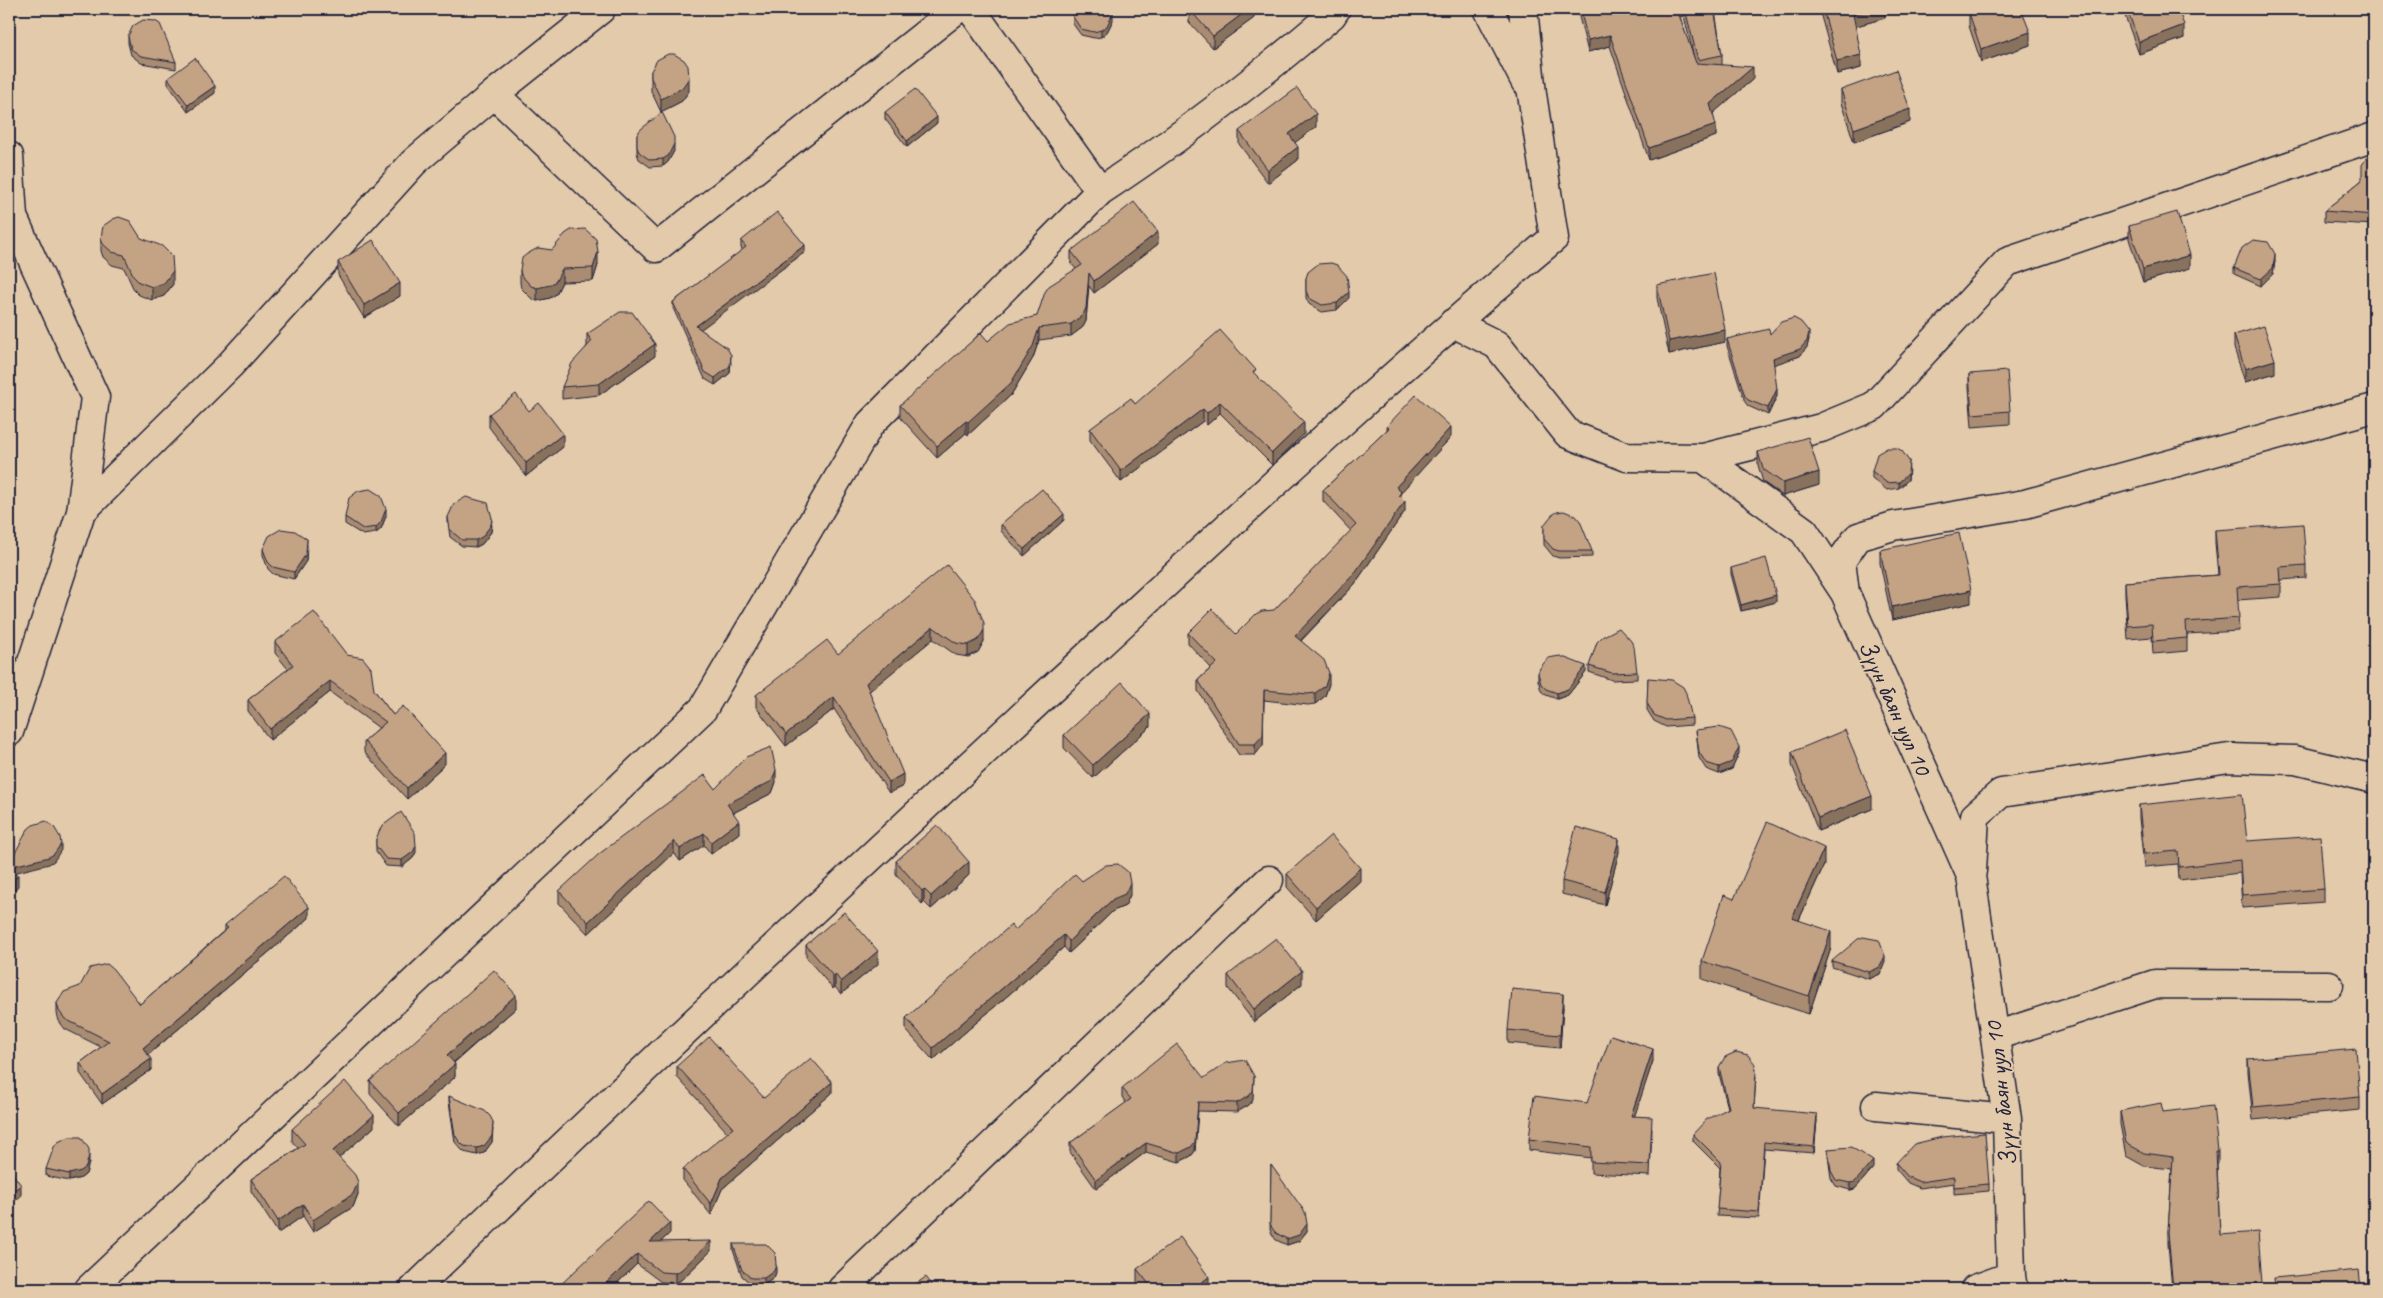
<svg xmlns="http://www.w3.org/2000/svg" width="2383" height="1298" font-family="Caveat,sans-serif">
  <rect width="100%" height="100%" fill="#e2caab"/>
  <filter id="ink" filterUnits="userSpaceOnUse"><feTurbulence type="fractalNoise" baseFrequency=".02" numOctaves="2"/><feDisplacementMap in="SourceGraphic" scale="10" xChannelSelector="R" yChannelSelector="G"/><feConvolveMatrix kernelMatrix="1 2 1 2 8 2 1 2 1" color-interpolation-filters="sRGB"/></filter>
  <g filter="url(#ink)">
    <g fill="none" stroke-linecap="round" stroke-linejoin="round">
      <defs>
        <path id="minor" d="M1488,9L1525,81
          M494,94L656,248L957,9
          M9,156L13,217L95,397L81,512
          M1100,191C1181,138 1258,78 1332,15L1336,9
          M1453,323L1497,345L1568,434L1627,457L1703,458L1804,531L1845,593L1971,876L2007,1119L2011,1276L2013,1289
          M1703,458L1821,428L1874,406L2007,262L2374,137
          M1845,593L1841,561L1858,537L1893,526L2025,504L2374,408
          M9,732L81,512L230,365L414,162L494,94L601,9
          M1972,871L1975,816L2001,793L2229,758L2295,760L2374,779
          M1995,1036L2155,984L2329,985
          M1876,1106L2007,1119
          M89,1289L703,709L870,424L1100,191L971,9
          M414,1289C625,1085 840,885 1055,686C1220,534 1382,381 1554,238L1532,94L1523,9
          M842,1289L1269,880
          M1975,1289L2011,1276"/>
      </defs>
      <use href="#minor" stroke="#22223b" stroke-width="31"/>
      <use href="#minor" stroke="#e2caab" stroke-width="28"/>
    </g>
    <path fill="#a98c72" stroke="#22223b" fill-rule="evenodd" d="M1189,9H1254V18L1213,48L1189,22Z
      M1577,9H1731L1715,11L1722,55V65L1753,79L1713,113L1716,136L1649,160L1610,46L1588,52ZM1684,16L1695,62L1680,17Z
      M1819,9H1885V18L1856,26L1861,68L1837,74Z
      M2125,9H2178L2184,38L2139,54L2125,16Z
      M1072,10L1113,20L1107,32L1101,37L1094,38L1081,35L1073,24Z
      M1969,13L2030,45L1981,62L1969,26Z
      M128,36L176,62V69L141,63L131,55L128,43Z
      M651,71L689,91L682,101L661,112L651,91Z
      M168,78L215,93L188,112L168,84Z
      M1841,90L1910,122L1854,142L1841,103Z
      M885,112L937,123L907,147L885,119Z
      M1316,127L1295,142L1298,160L1268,183L1239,144V131Z
      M637,135L674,151L668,162L663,166L650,167L639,159L637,153Z
      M2374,151V225L2324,222V211L2362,180Z
      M2129,226L2190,268L2143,282L2129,239Z
      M101,238H141L173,284L164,296L152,300L139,295L134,290L124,268L112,265L103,257L101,251Z
      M741,241L805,252L700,329L731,362L730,373L715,385L705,379L673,308V302L743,250L741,248Z
      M1158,244L1094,293L1089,286L1086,321L1083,327L1071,336L1039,340L1033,358L1011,395L968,435L966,433L937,458L900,417V405L988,341L1037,316L1076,269L1071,263V251Z
      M2275,261L2273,274L2261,286L2234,274V268Z
      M338,262L400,296L364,318L338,275Z
      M598,265L593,281L562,282L556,294L550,298L537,301L531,298L521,288L520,283V270Z
      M1306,278L1349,298L1337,310L1322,312L1309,304L1306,298Z
      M1657,285L1725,342L1669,354L1657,298Z
      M587,334L655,356L599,395L562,399V387L587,346Z
      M1770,334L1809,339L1807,347L1800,356L1773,364L1777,396L1768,415L1748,406L1745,402L1727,346V339Z
      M2234,335L2275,373L2245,382L2234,348Z
      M1969,374L2010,411V424L1972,427L1969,387Z
      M1256,375L1304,434L1272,465L1220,413L1207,425L1203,421L1121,482L1090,440V429L1135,404Z
      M529,411L563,447L526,476L489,427V414Z
      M1387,426L1451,437L1401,492V498L1405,511L1354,585L1301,641L1329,684L1325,696L1315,704L1308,705L1264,700L1263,745L1255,755H1239L1198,691V680L1211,668L1188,643V633L1236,634L1274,610L1351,531L1323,501V490L1387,430Z
      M1758,452L1819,485L1783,496L1763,482L1758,465Z
      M1909,468L1908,480L1899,488L1887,490L1872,478V471Z
      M386,516L381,529L376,533L363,535L345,524V517Z
      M448,517L492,525L491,532L482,544L476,547L462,546L450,537L448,523Z
      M1064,520L1024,556L1001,531V524Z
      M1544,525L1592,551V557L1559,558L1553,556L1544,545Z
      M2215,530L2306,565V578L2281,580V597L2237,600L2239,631L2187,634V651L2153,654L2152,637L2128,639L2125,595V582L2218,575L2215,543Z
      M307,545L306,561L294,579L273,574L268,569L263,555V549Z
      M1880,550L1971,603L1892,620L1880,563Z
      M1731,568L1776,602L1741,611L1731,574Z
      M975,600L984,641L978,652L968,657L956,655L933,639L869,691L903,786L889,793L834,709L786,746L756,707V695L838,654Z
      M275,642L374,690L393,715L445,764L407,799L364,752V741L379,728L330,692L270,740L248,711V700L288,669L275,653Z
      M1589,666L1637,672V679L1612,680L1589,672Z
      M1586,672L1568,695L1557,699L1546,695L1541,691L1538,680V673Z
      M1648,678L1692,718V725L1666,727L1654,721L1647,710Z
      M1150,727L1093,778L1064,748V735Z
      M1696,730L1739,753L1732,769L1719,774L1706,769L1699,758Z
      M1792,752L1872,809L1818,831L1792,765Z
      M776,782L772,793L733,813L739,833L711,854L704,845L680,861L674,853L588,934L559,903V891L715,789Z
      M2139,805L2247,841L2324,889V902L2242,908L2240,873L2179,880L2178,864L2144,867L2139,818Z
      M376,839L416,852L413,858L402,867L386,866L376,852Z
      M1619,852L1605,905L1562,894V881Z
      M896,861L969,875L931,909L924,902L922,904L896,874Z
      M1824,865L1799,920L1831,948L1809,1014L1702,979V961L1734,899Z
      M1287,874L1360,881L1316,920L1287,887Z
      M1082,881L1130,895L1125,906L1113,911L1069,953L1064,947L933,1060L906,1030V1018L1015,930Z
      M309,918L148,1055L151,1070L102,1104L80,1073V1063L101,1047L65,1029L59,1021L57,1013V1003L140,1004L225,930V925Z
      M806,945L878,964L841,994L835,987L833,989L806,957Z
      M1832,961L1885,962L1880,974L1869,979L1832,967Z
      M1228,975L1302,984L1254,1022L1228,988Z
      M1563,1007L1560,1048L1508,1043V1030Z
      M516,1008L454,1063L455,1077L399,1126L370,1094V1081Z
      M2248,1059L2360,1097V1110L2253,1120L2248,1072Z
      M1653,1061L1634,1116L1652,1128L1650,1176L1591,1173V1158L1529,1150V1139L1587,1103Z
      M677,1066L764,1098L832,1093L722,1189L711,1215L683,1180V1169L728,1133L677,1077Z
      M1719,1067L1756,1076L1754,1108L1817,1120L1814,1153L1764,1149L1759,1218L1717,1216L1720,1168L1693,1141V1134L1728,1108L1719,1074Z
      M1204,1078L1253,1100L1249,1105L1237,1112L1198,1111L1195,1151L1191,1156L1179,1162L1146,1152L1096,1189L1070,1152V1143L1126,1103L1122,1097V1088Z
      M449,1096L493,1129L492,1142L484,1153L477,1155L464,1152L459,1147L455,1142L449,1102Z
      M2120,1111L2163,1112L2218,1151V1164H2217L2220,1235L2262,1283V1289H2172L2168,1244V1232L2172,1169L2144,1166L2126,1156L2120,1124Z
      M374,1127L339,1157L358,1194L353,1207L313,1232L303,1216L278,1233L251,1191V1179L298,1148L292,1141V1129Z
      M1828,1149L1873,1168L1855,1189L1850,1190L1836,1186L1831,1178L1828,1156Z
      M89,1162L86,1174L81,1178L69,1181L46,1176V1169Z
      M1896,1163L1989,1184V1191L1954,1194V1183L1920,1188L1908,1183L1896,1169Z
      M1271,1165L1307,1231L1299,1241L1287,1245L1276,1240L1272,1234L1270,1229Z
      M670,1233L660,1242L711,1251L681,1280L675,1283L661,1282L637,1264L611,1289H556Z
      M733,1244L776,1272L774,1278L764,1285L751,1284L742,1276L733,1250Z
      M1137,1269L1209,1289H1143L1137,1282Z"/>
    <path fill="#89725d" stroke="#22223b" d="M1249,9H1254V18L1213,48V36Z
      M1871,9H1885V18L1853,27V14Z
      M1113,13V20L1107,32L1101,37V30Z
      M2184,25V38L2139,54V42Z
      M2030,32V45L1981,62V49Z
      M1610,35V46L1588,52V40Z
      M1861,55V68L1837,74V61Z
      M1753,67V79L1710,116V104Z
      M689,78V91L682,101L661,112V99Z
      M215,86V93L188,112V105Z
      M1910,109V122L1854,142V129Z
      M1316,114V127L1289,147V134Z
      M937,117V123L907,147V141Z
      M1716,125V136L1649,160V148Z
      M674,144V151L668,162L663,166V159Z
      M1298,147V160L1268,183V170Z
      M1158,232V244L1094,293V281Z
      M805,245V252L696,333V326Z
      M598,252V265L593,281V268Z
      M2275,254V261L2273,274L2261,286V279Z
      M2190,255V268L2143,282V269Z
      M562,269V282L556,294L550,298L537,301V288Z
      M173,271V284L164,296L152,300V287Z
      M1089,273L1086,321L1083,327L1071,336V324Z
      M400,283V296L364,318V305Z
      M1349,292V298L1337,310V303Z
      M1039,328V340L1033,358L1011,395L968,435V422Z
      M1725,330V342L1669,354V341Z
      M1809,332V339L1807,347L1800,356L1773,365V358Z
      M655,344V356L599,395V384Z
      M731,355L730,373L715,385V378Z
      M2275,360V373L2245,382V369Z
      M1777,389V396L1768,415V408Z
      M1220,402V413L1207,425V413Z
      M1203,409V421L1121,482V471Z
      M966,421V433L937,458V446Z
      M1304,422V434L1272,465V453Z
      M1451,427V437L1396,498V487Z
      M563,434V447L526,476V463Z
      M1909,461L1908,480L1899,488V482Z
      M1819,472V485L1783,496V483Z
      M1405,501V511L1354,585L1295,646V636Z
      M386,509V516L381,529L376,533V527Z
      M1064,514V520L1024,556V549Z
      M492,518L491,532L482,544L476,547V540Z
      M307,539L306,561L294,579V572Z
      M1971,590V603L1892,620V607Z
      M1776,595V602L1741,611V605Z
      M933,627V639L866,694V683Z
      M984,630V641L978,652L968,657V645Z
      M1586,666V672L1568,695L1557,699V693Z
      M1329,673V684L1325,696L1315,704V693Z
      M330,681V692L270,740V729Z
      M1264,690L1263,745L1255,755V744Z
      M834,697V709L786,746V734Z
      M1150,714V727L1093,778V765Z
      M1739,747V753L1732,769L1719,774V767Z
      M445,753V764L407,799V788Z
      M776,770V782L772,793L727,816V804Z
      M903,774V786L889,793V782Z
      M1872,796V809L1818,831V818Z
      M739,821V833L711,854V842Z
      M704,833V845L680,861V849Z
      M1619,839V852L1605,905V892Z
      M674,841V853L588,934V922Z
      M61,844V850L54,861L49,864L9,874V868Z
      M416,846V852L413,858L402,867V860Z
      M1824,848V865L1792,935V918Z
      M969,862V875L931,909V896Z
      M1360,868V881L1316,920V907Z
      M18,875V886L9,897V886Z
      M1130,883V895L1125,906L1113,911L1069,953V941Z
      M924,889V902L922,904V891Z
      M309,907V918L143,1059V1048Z
      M1831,931V948L1809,1014V996Z
      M1064,935V947L933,1060V1048Z
      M878,951V964L841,994V982Z
      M1885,956V962L1880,974L1869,979V972Z
      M1302,971V984L1254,1022V1009Z
      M835,974V987L833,989V976Z
      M1563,994V1007L1560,1048V1035Z
      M516,995V1008L447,1068V1055Z
      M1653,1049V1061L1631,1127V1116Z
      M151,1059V1070L102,1104V1094Z
      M455,1064V1077L399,1126V1113Z
      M1254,1076L1253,1100L1249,1105L1237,1112V1103Z
      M832,1082V1093L722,1189L711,1215V1204L722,1178Z
      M1198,1102L1195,1151L1191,1156L1179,1162V1153Z
      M1817,1114V1120L1814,1153V1147Z
      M374,1115V1127L333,1163V1151Z
      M493,1122L492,1142L484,1153L477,1155V1148Z
      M1146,1143V1152L1096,1189V1180Z
      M89,1155V1162L86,1174L81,1178L69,1181V1174Z
      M1873,1161V1168L1855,1189L1850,1190V1183Z
      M358,1182V1194L353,1207L313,1232V1220Z
      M21,1185V1196L9,1205V1194Z
      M303,1204V1216L278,1233V1221Z
      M670,1223V1233L650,1252V1242Z
      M1307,1224V1231L1299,1241L1287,1245V1239Z
      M711,1241V1251L681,1280L675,1283V1273Z
      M637,1254V1264L611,1289H600Z
      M776,1265V1272L774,1278L764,1285V1278Z
      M1209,1277V1289H1192Z"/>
    <path fill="#c4a385" stroke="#22223b" d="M1072,9H1112L1113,13L1107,26L1101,30L1094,32L1081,29L1073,17Z
      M1189,9H1249L1213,36Z
      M1580,9H1677L1696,63L1753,67L1710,104L1716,125L1649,148L1610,35L1588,40Z
      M1685,9H1714L1722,55L1698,60Z
      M1823,9H1871L1853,14L1861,55L1837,61Z
      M1982,9H2021L2030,32L1981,49L1969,13Z
      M2127,9H2178L2184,25L2139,42Z
      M143,20L155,21L160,24L176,62L141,56L131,49L128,36L133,26Z
      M668,54H674L684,60L688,66L689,78L682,88L661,99L651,78V71L657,60Z
      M195,58L215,86L188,105L168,78Z
      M1896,70L1910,109L1854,129L1841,90Z
      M1297,88L1316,114L1289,134L1298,147L1268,170L1239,131Z
      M915,89L937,117L907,141L885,112Z
      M662,112L674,137V144L668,156L663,159L650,160L639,152L637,147V135L640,130Z
      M2374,151V215L2324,211L2362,180V165L2370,153Z
      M1134,202L1158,232L1094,281L1089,273L1086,308L1083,315L1071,324L1039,328L1033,346L1011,383L968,422L966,421L937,446L900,405L981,333L988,341L1010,323L1037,316L1045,292L1049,286L1082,265L1071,251Z
      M777,212L805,245L696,326L727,348L731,355L730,366L715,378L705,372L673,302L746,247L741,241Z
      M2177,212L2190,255L2143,269L2129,226Z
      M119,217L130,221L141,238L162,246L172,256L173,271L164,283L152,287L139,282L134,277L124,255L112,252L103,244L101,238L103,226L113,219Z
      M585,229L596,239L598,252L593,268L562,269L556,281L550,285L537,288L531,286L521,275L520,270L522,258L527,254L538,248L552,250L565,234L571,230Z
      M373,240L400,283L364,305L338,262Z
      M2253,240L2268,242L2275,254L2273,268L2261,279L2234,268L2242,248Z
      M1331,263L1337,265L1347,276L1349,292L1337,303L1322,305L1309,298L1306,291V278L1308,272L1318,264Z
      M1714,273L1725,330L1669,341L1657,285Z
      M620,312H632L655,344L599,384L562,387L572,363L592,341L587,334Z
      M1794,318L1801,322L1809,332L1807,341L1800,349L1773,358L1777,389L1768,408L1748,400L1745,396L1727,339L1769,329L1770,334L1781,322Z
      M2264,326L2275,360L2245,369L2234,335Z
      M1220,330L1256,370L1253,372L1304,422L1272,453L1220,402L1207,413L1203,409L1121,471L1090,429L1131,398L1135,404Z
      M2007,371L2010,411L1972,414L1969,374Z
      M516,394L529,411L539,403L563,434L526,463L489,414Z
      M1416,395L1451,427L1396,487L1401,492L1399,495L1405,501L1354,574L1295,636L1324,660L1329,673L1325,686L1315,693L1308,694L1264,690L1263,735L1255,744H1239L1198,680L1217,663L1188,633L1212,609L1236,634L1256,614L1262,611L1274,610L1356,525L1323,490L1389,428L1387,426Z
      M1808,437L1819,472L1783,483L1763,469L1758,452Z
      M1887,448H1897L1902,451L1909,461L1908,474L1899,482L1887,483L1872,471L1877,454Z
      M370,489L381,496L386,509L381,522L376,527L363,529L345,517L349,498L358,491Z
      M1042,489L1064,514L1024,549L1001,524Z
      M466,497L488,503L492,518L491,525L482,537L476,540H462L450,530L448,517L454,504Z
      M1564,511L1576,516L1580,521L1592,551H1559L1553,549L1544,539V525L1552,515L1557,512Z
      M2303,524L2306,565L2280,567L2281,584L2237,587L2239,618L2186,622L2187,638L2153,641L2152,624L2128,626L2125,582L2219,575L2215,530Z
      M281,529L295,531L307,539L306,554L294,572L273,567L268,562L263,549L269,536Z
      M1959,533L1971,590L1892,607L1880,550Z
      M1766,558L1776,595L1741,605L1731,568Z
      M947,565L975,600L984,623V630L978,640L968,645L956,643L933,627L866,683L903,774L889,782L834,697L786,734L756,695L827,640L838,654Z
      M314,612L347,655L363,658L371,668L374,690L393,715L403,706L445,753L407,788L364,741L386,722L330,681L270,729L248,700L293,665L275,642Z
      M1619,628L1631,641L1634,647L1637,672L1612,673L1589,666L1597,642L1602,637Z
      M1560,656L1586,666L1568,689L1557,693L1546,689L1541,684L1538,673L1540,668L1548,658Z
      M1648,678L1672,680L1683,687L1686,693L1692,718L1666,720L1654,715L1647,703Z
      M1122,682L1150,714L1093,765L1064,735Z
      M1719,727L1731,731L1739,747L1732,762L1719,767L1706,763L1699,752L1696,730Z
      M1845,730L1872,796L1818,818L1792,752Z
      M771,747L776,770L772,781L727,804L739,821L711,842L704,833L680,849L674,841L588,922L559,891L599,854L705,775L715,789L746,757Z
      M2242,794L2247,841L2320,836L2324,889L2242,895L2240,860L2179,867L2178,851L2144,854L2139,805Z
      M401,812L415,833L416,846L413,852L402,860L386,859L376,846V839L381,827Z
      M46,821L54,827L60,837L61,844L54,854L49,857L9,867V864L28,829L33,825Z
      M1767,822L1824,848L1792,918L1831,931L1809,996L1702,961L1724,895L1734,899Z
      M937,825L969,862L931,896L924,889L922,891L896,861Z
      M1576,827L1619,839L1605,892L1562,881Z
      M1331,835L1360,868L1316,907L1287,874Z
      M1118,864L1128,872L1130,883L1125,894L1113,899L1069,941L1064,935L933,1048L906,1018L1011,925L1015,930L1075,874L1082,881L1106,865Z
      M9,867L18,875L9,886Z
      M284,876L309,907L143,1048L151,1059L102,1094L80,1063L109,1041L65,1019L59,1011L57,1003L64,992L80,986L90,968L107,964L113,969L140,1004L228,928L225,925Z
      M844,912L878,951L841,982L835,974L833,976L806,945Z
      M1863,937L1879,940L1885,956L1880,967L1869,972L1832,961L1858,939Z
      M1276,938L1302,971L1254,1009L1228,975Z
      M494,970L516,995L447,1055L455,1064L399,1113L370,1081Z
      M1512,989L1563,994L1560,1035L1508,1030Z
      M1611,1035L1653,1049L1631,1116L1652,1117L1650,1165L1591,1162V1147L1529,1139L1534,1096L1587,1103Z
      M709,1037L764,1098L811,1058L832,1082L722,1178L711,1204L683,1169L733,1128L677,1066Z
      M1177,1044L1204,1078L1226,1063L1245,1060L1254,1076L1253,1091L1249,1096L1237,1103L1198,1102L1195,1142L1191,1147L1179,1153L1146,1143L1096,1180L1070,1143L1131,1099L1122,1088Z
      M2356,1049L2360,1097L2253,1107L2248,1059Z
      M1736,1052L1748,1055L1755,1064L1756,1070L1754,1108L1817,1114L1814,1147L1764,1142L1759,1212L1717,1209L1721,1162L1693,1134L1707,1119L1729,1108L1719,1067L1725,1057Z
      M345,1081L374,1115L333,1151L355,1175L358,1182L353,1194L313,1220L303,1204L278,1221L251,1179L305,1144L292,1129Z
      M449,1096L485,1111L490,1116L493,1122L492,1136L484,1146L477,1148L464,1146L459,1141L455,1135Z
      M2161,1103L2163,1112L2213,1106L2218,1151H2216L2220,1235L2258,1232L2262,1283L2173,1289L2168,1232L2173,1157L2144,1153L2126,1143L2120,1111Z
      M1985,1133L1989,1184L1954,1187V1177L1920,1182L1908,1177L1896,1163L1914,1144L1942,1137Z
      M69,1137H81L89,1149V1155L86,1167L81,1171L69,1174L46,1169L54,1147L58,1142Z
      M1851,1147L1873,1161L1855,1182L1850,1183L1836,1180L1831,1171L1828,1149Z
      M1271,1165L1305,1212L1307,1224L1299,1235L1287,1239L1276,1233L1272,1228L1270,1223Z
      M9,1169L21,1185L9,1194Z
      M649,1201L670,1223L650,1242L711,1241L681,1270L675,1273L661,1272L637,1254L600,1289H556Z
      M1180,1237L1209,1277L1192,1289H1153L1137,1269Z
      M733,1244H766L775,1253L776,1265L774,1271L764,1278H751L742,1270Z
      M2359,1270L2361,1289H2275L2274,1278Z
      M926,1277L935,1289H908Z"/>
  </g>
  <g text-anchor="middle" stroke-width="4" stroke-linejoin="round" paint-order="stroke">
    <g font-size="25" fill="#22223b" stroke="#e2caab">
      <text transform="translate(1896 707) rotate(66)" y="9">Зүүн баян уул 10</text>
      <text transform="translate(2000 1094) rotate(-96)" y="9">Зүүн баян уул 10</text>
    </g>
  </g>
  <rect width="2383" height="1298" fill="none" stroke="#e2caab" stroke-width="30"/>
  <rect x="15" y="15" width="2353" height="1268" fill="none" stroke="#22223b" stroke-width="2" filter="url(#ink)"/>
</svg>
